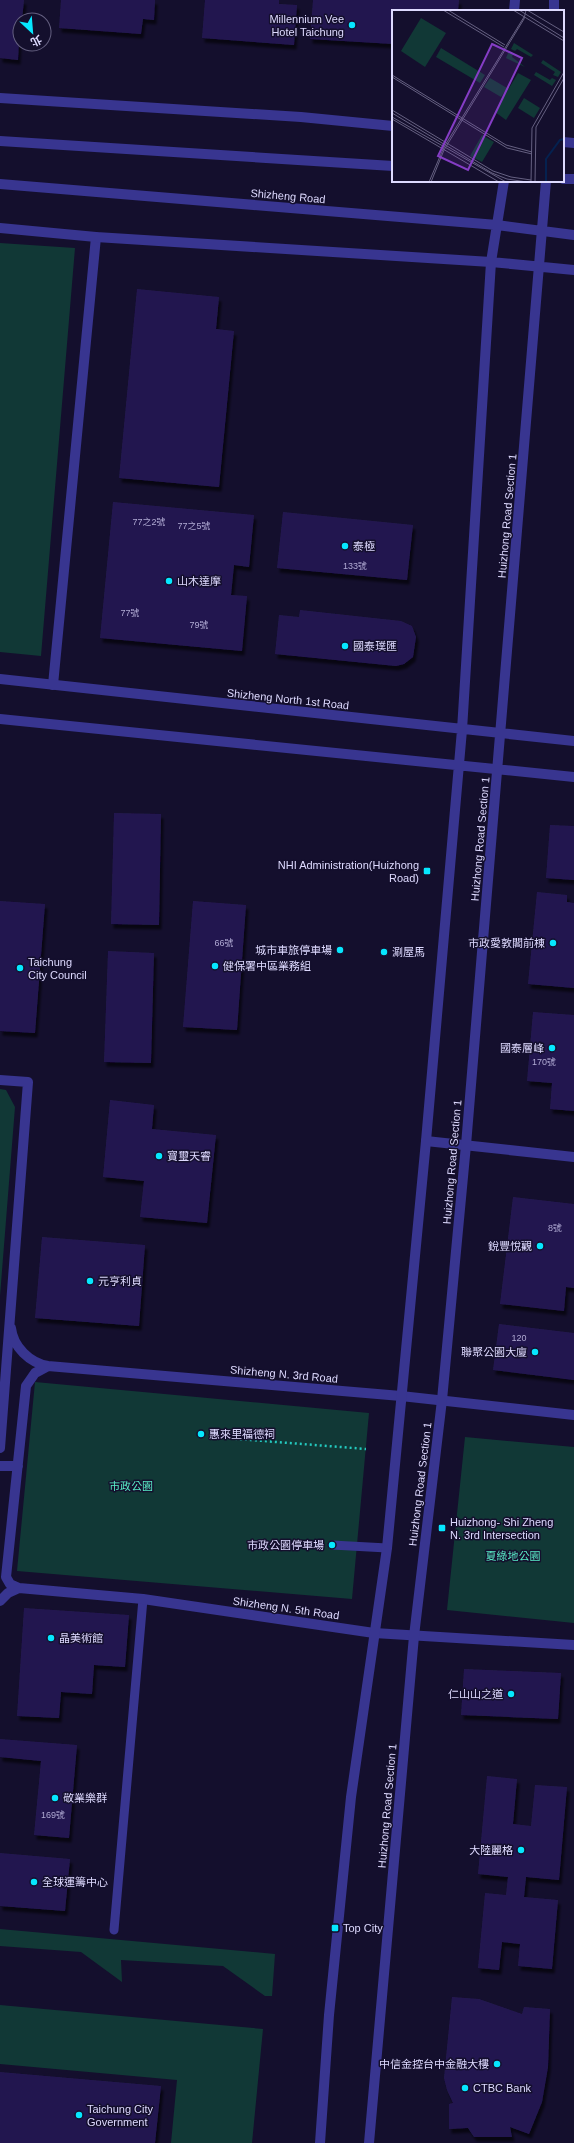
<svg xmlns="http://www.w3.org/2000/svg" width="574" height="2143" font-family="Helvetica,'Noto Sans TC',sans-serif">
  <defs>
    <filter id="shadow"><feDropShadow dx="2.5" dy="4.5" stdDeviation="1" flood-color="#0009"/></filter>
  </defs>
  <rect width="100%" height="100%" fill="#140f2d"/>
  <path fill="#113836" d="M0,243L75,248L41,656L0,652Z
    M0,1089L6,1090L15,1107L0,1296Z
    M35,1382L369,1413L352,1599L17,1571Z
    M465,1437L574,1447V1623L447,1610Z
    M0,1929L275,1954L272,1996H265L223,1966L121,1960L122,1982L81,1952L0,1946Z
    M0,2005L263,2029L252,2143H171L177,2080L0,2064Z"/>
  <path fill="#241950" filter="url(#shadow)" d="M0,0H24L22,20H20L18,60L0,58Z
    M61,0H155L154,20L143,19L141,34L59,28Z
    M205,0H279V4L297,5L294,45L202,38Z
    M313,0H459L458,11H393V44L310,39Z
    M137,289L219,297L216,329L234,331L219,487L119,478Z
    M113,502L254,515L249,567L234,565L231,595L247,596L242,651L100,638Z
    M283,512L413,525L407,580L277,568Z
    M300,610L401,621L412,626L416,637L413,657L404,664L396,666L275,654L279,615L299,617Z
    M114,813L161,814L159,925L111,924Z
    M550,825L574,826V880L546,878Z
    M537,892L567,895V902L574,903V988L528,984Z
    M0,901L45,904L35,1033L0,1031Z
    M193,901L246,905L237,1030L183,1027Z
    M108,951L154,953L151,1063L104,1062Z
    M533,1012L574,1015V1111L550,1109L552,1083L527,1081Z
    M110,1100L154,1105L152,1129L216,1135L207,1223L140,1217L144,1181L103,1177Z
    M513,1197L574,1204V1288L566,1287L564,1311L500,1304Z
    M42,1237L145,1245L139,1326L35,1318Z
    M499,1324L574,1333V1380L493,1370Z
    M24,1608L129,1615L125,1667L94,1665L92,1694L61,1692L59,1718L17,1716Z
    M464,1669L561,1673L558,1719L461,1715Z
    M0,1739L77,1745L69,1838L34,1835L41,1761L0,1757Z
    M487,1776L517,1779L513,1824L531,1826L535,1785L567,1787L559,1880L526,1877L524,1897L558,1900L552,1969L518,1966L520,1944L502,1942L499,1970L478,1968L485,1893L506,1895L508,1877L478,1874Z
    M0,1853L70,1859L65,1911L0,1906Z
    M452,1997L479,1999L522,2014L524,2007L550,2009L548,2067L542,2102L529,2134L510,2127L512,2137H474L468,2128L449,2129V2104L453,2103L447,2090L444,2078Z
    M0,2072L161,2086L155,2143H0Z"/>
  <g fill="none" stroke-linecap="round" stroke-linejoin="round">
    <path stroke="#24cabf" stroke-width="2.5" stroke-dasharray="2 3" stroke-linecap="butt" d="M225,1438L366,1449"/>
    <path stroke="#383590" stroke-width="9" d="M332,1545L387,1548
      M114,1930L143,1599"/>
    <path stroke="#383590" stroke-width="10" d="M53,685L96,237
      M0,1080L28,1082L0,1448
      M426,1141L574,1157
      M11,1328C13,1347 30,1363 48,1366L401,1396L574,1415
      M0,1466H18
      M19,1588L10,1584L6,1577L26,1386L35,1373L48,1366
      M0,1601L8,1593L19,1588L143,1599L374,1633L574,1645"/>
    <path stroke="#383590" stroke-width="10" d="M514,11L515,0
      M554,11V0
      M0,98L301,117L393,126
      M0,141L393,166
      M563,142L574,143
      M563,179H574
      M0,184L497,225L574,235
      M0,228L96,237L491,262L574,270
      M0,679L574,741
      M0,719L574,777
      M320,2143L329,2015L351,1797L387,1548L426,1141L462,730L491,262L504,181
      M369,2143L414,1636L442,1400L466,1145L546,181"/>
  </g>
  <g fill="#06e7ff" stroke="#140f2d" stroke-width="1.5">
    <circle cx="352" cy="25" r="4"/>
    <circle cx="345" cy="546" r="4"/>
    <circle cx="169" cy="581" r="4"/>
    <circle cx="345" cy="646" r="4"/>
    <rect x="423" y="867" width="8" height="8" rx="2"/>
    <circle cx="553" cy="943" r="4"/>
    <circle cx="340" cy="950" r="4"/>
    <circle cx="384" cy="952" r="4"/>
    <circle cx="215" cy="966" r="4"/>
    <circle cx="20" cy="968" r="4"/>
    <circle cx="552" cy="1048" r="4"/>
    <circle cx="159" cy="1156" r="4"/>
    <circle cx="540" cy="1246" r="4"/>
    <circle cx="90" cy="1281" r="4"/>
    <circle cx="535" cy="1352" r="4"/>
    <circle cx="201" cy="1434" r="4"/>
    <rect x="438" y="1524" width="8" height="8" rx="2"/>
    <circle cx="332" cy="1545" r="4"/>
    <circle cx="51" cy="1638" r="4"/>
    <circle cx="511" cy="1694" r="4"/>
    <circle cx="55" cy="1798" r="4"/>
    <circle cx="521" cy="1850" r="4"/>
    <circle cx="34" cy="1882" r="4"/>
    <rect x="331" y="1924" width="8" height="8" rx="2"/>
    <circle cx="497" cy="2064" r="4"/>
    <circle cx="465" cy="2088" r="4"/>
    <circle cx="79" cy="2115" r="4"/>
  </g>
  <g text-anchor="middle" stroke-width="3" stroke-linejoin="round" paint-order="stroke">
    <g font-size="9" fill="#b0aad3">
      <text x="149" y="525">77之2號</text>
      <text x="194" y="529">77之5號</text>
      <text x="355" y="569">133號</text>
      <text x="130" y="616">77號</text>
      <text x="199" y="628">79號</text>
      <text x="224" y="946">66號</text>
      <text x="544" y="1065">170號</text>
      <text x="555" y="1231">8號</text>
      <text x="519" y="1341">120</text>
      <text x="53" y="1818">169號</text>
    </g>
    <g font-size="11" fill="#dedaff" stroke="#140f2d" text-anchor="start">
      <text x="344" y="23" text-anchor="end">Millennium Vee<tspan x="344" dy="13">Hotel Taichung</tspan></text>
      <text x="353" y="550">泰極</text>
      <text x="177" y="585">山木達摩</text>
      <text x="353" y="650">國泰璞匯</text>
      <text x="419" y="869" text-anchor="end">NHI Administration(Huizhong<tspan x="419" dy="13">Road)</tspan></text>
      <text x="545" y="947" text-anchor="end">市政愛敦閣前棟</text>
      <text x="332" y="954" text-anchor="end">城市車旅停車場</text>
      <text x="392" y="956">涮屋馬</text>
      <text x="28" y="966">Taichung<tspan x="28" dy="13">City Council</tspan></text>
      <text x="223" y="970">健保署中區業務組</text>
      <text x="544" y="1052" text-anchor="end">國泰層峰</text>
      <text x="167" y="1160">寶璽天睿</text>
      <text x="532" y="1250" text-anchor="end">銳豐悅觀</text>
      <text x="98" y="1285">元亨利貞</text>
      <text x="527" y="1356" text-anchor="end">聯聚公園大廈</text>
      <text x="209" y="1438">惠來里福德祠</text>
      <text x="450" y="1526">Huizhong- Shi Zheng<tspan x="450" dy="13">N. 3rd Intersection</tspan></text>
      <text x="324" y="1549" text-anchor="end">市政公園停車場</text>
      <text x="59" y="1642">晶美術館</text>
      <text x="503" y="1698" text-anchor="end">仁山山之道</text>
      <text x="63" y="1802">敬業樂群</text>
      <text x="513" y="1854" text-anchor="end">大陸麗格</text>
      <text x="42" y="1886">全球運籌中心</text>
      <text x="343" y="1932">Top City</text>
      <text x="489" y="2068" text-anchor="end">中信金控台中金融大樓</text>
      <text x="473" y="2092">CTBC Bank</text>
      <text x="87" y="2113">Taichung City<tspan x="87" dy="13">Government</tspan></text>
    </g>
    <g font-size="11" fill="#dedaff" stroke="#140f2d">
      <text transform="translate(288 196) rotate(5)" y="4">Shizheng Road</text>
      <text transform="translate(507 516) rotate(-85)" y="4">Huizhong Road Section 1</text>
      <text transform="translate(288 699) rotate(6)" y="4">Shizheng North 1st Road</text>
      <text transform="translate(480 839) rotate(-85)" y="4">Huizhong Road Section 1</text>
      <text transform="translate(452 1162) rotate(-85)" y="4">Huizhong Road Section 1</text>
      <text transform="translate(284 1374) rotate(5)" y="4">Shizheng N. 3rd Road</text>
      <text transform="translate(420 1484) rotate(-83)" y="4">Huizhong Road Section 1</text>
      <text transform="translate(286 1608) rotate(8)" y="4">Shizheng N. 5th Road</text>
      <text transform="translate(387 1806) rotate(-85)" y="4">Huizhong Road Section 1</text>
    </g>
    <g font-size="11" fill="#59ecc7" stroke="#140f2d">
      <text x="131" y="1490">市政公園</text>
      <text x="513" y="1560">夏綠地公園</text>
    </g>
  </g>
  <g transform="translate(392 10)">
    <rect width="172" height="172" fill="#140f2d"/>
    <path d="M29,8L54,23L33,57L9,41ZM122,33L141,45L139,47L125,39L123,41L119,39ZM49,38L93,65L88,73L44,47ZM117,41L121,44L120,47L133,57L114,48ZM151,50L169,62L166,67L161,65L163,62L149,53ZM144,62L158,70L160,68L164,70L160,76L142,65ZM126,63L139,70L114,110L103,102ZM98,68L115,78L109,87L92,77ZM132,88L148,98L142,108L126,98ZM90,125L102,132L90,152L78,146Z" fill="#113836"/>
    <path fill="none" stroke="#05214f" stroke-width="2" d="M154,172V149L168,130L172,129"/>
    <path fill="none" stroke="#656081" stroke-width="1" d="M51,0L112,37M56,0L113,35M121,0L172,31M127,0L172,28M135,0L172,22M0,65L114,135L140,142M0,67L115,138L140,144M0,100L101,161L119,167L139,170M0,103L100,163L115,169L135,172M0,107L114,172M0,109L107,172M37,172L52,137L132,7M39,172L52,140L132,9L134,0M139,172L140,118L172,62M143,172L144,117L172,68"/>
    <path fill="#853dc5" fill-opacity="0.15" stroke="#853dc5" stroke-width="2" d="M100,34L130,48L76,160L46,146Z"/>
    <rect width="172" height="172" fill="none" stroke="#dedaff" stroke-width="2"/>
  </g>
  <g transform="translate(32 32) rotate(154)"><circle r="19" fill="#140f2d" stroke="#656081"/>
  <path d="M0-3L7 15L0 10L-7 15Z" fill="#06e7ff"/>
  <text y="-6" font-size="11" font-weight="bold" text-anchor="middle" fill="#dedaff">北</text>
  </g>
</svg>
